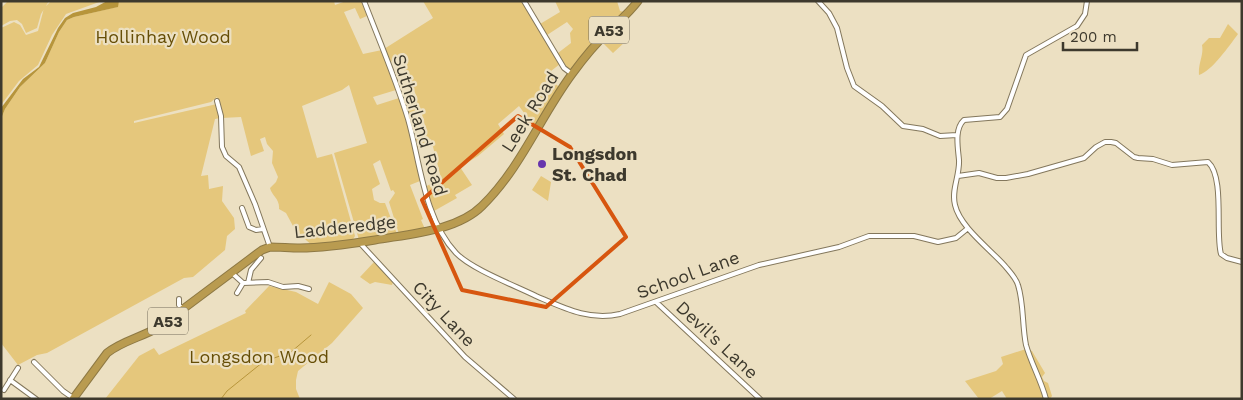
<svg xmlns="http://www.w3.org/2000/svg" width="1243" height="400" font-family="'Work Sans',sans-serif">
  <rect width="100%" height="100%" fill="#ece0c2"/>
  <path fill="#e5c77c" d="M8,1H49L41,14L37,28L26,33L22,24L17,20L10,21L1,26V8Z
    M51,1H102L66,14L52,35L38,65L19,81L1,105V28L14,22L20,25L26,35L38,31L44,8Z
    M119,1H334L335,5L346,1H361L367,16L360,19L355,8L344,12L363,54L382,50L396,90L373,97L377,105L399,98L410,133L420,181L410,185L423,219L421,220L425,229L399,234L389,202L395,193L393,190L391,191L380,160L373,164L380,184L372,189L374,200L380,203H385L397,234L359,240L334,153L367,143L349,85L342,90L302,106L317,158L332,154L355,236L352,241L313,246L300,235L298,225L293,226L286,213L279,209C280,199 272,196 270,188L276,182L278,177L272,163L273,151L267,144L265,137L260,139L264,151L251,156L241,117L222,118L217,97L211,102L134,121V123L217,104L220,118L215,119L201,176L208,175L209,189L223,186L222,201L234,218L235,229L227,236L225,250L193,277L184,278L47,353L37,355L18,365L1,343V119L5,109L20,87L45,63L59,32L67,20L74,17L117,7Z
    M423,1H520L525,6L560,64L551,71L555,83L559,87L535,128L519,106L498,124L504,134L478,156L460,167L472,185L455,195L457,198L434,211L425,187L441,178L431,139L417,147L415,136L426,129L421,111L410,116L406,106L417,98L408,74L406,75L402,65L396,60L390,62L384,49L433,18Z
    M555,1H617L620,11L624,12L596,38L569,71L558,53L571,43L570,33L573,29L567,22L547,35L540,24L560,12Z
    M1228,24L1238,34C1229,46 1212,71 1199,75C1198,63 1204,55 1202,45L1209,38H1220Z
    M614,28L626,41L613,53L601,41Z
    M541,176L551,182L548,201L532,190Z
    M375,261L393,282L392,285L375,282L370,284L360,277Z
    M329,282L351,294L363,308L332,343L298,371L296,380V389L300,399H105L139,356L154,348L159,355L246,313L245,311L269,286L296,292L318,304Z
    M1026,349L1032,351L1045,373L1042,377L1044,381L1048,383L1052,396L1050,399H1007L1002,391L989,399H979L965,381L996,371L1003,364L1001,357Z"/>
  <path fill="#b7953b" d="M107,1H119L118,7L74,17L67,20L59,32L45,63L20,87L5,109L1,119V108L23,79L39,67L58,28L65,18L73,13L96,7Z"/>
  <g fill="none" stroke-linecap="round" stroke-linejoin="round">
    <path stroke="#b7953b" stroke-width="1" d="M221,399L227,391L263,362L291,352L311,335"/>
    <defs>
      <path id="minor" d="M364,1C379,40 396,79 408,119C420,161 424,219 456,253C471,269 516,286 536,296C564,308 589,321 620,314L759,265L839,247L869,236H914L938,242L956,238L967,229
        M524,1L564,68L572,74
        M818,1L829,13L837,28L847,68L854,86L882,106L903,126L923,129L940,136L957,135
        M217,101L221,116L222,147L226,156L239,167L255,204L270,247
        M958,176L979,173L997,178H1006L1028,174L1084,158L1096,147L1105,142H1111L1116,143L1134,157L1138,158L1153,159L1172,165L1208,162C1225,177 1215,233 1221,254L1227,258L1242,262
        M242,208L249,227L256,230L263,229
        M359,242L465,357L514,399
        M232,273L243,283L268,282L283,287L298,286L309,289
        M248,283L251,270L261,258
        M237,293L243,283
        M179,299V305L183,310
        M656,302L760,399
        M34,362L63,391L73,398
        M10,380L36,399
        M4,390L18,368
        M1046,399C1041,380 1031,363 1026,345C1022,325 1024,304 1018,285C1016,278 1009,271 1005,266C990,249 960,227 955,205C951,190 960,175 959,160C958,148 954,129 964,120L1000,117L1007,109L1026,55L1077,26L1085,14L1087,1"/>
      <path id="highway" d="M73,399L107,353C122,341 142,337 159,327L262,250L270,247C280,247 290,248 300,248C325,248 350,244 375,240C409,234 457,231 482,206C521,168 540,117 572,74C583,59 595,44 609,31C619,21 629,13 638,1"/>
    </defs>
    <use href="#minor" stroke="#83775c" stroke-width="6"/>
    <use href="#highway" stroke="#8e7944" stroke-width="9"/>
    <use href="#minor" stroke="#fff" stroke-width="4"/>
    <use href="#highway" stroke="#b99b50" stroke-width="7"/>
  </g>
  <path fill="none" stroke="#d7560f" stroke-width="4" stroke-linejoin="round" d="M518,116L570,147L626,237L546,307L462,290L422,200Z"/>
  <circle fill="#6735ad" stroke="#ece0c2" stroke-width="2" cx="542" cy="164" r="5"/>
  <g text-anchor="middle" stroke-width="4.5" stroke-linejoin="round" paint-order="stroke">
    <g fill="#ece0c2" stroke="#726b5a" stroke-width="1">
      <rect x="589" y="16.5" width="40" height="27" rx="4"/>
      <rect x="148" y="307.5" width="40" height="27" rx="4"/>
    </g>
    <g font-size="16" font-weight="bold" fill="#3d392d">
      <text x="609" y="36">A53</text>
      <text x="168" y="327">A53</text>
    </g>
    <g font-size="18" fill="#664e06" stroke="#ece0c2">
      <text x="163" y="43">Hollinhay Wood</text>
      <text x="259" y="363">Longsdon Wood</text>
    </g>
    <g font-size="18" fill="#3d392d" stroke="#ece0c2">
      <text transform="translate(530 112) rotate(-58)" y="6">Leek Road</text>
      <text transform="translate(420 125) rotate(73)" y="6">Sutherland Road</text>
      <text transform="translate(345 227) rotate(-6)" y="6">Ladderedge</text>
      <text transform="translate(688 275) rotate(-20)" y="6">School Lane</text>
      <text transform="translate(444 314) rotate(47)" y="6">City Lane</text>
      <text transform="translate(717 340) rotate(43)" y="6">Devil's Lane</text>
    </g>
    <g font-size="18" font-weight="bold" fill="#3d392d" stroke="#ece0c2" text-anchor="start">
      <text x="552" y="160">Longsdon<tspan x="552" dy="21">St. Chad</tspan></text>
    </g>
  </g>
  <rect width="1243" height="400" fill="none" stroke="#3d392d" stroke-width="5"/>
  <path d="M1063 42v8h74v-8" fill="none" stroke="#3d392d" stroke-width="2.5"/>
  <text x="1070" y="42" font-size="15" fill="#3d392d" stroke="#ece0c2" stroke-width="4" paint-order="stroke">200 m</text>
</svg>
